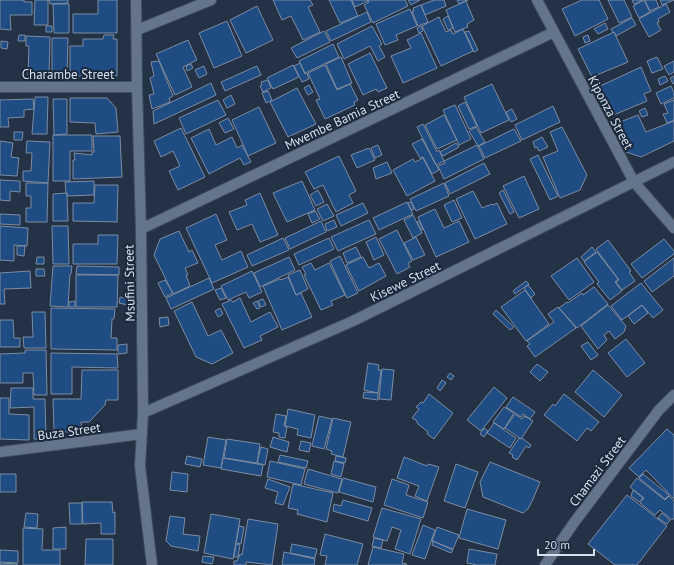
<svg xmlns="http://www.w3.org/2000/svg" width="674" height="565" font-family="'PT Sans',sans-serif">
  <rect width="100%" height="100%" fill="#243245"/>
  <path fill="#204c84" stroke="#7b8ca3" d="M0,0H24V2H32V15H10L11,30L0,29Z
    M35,0H48V25H34Z
    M49,0H68V3L50,4Z
    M98,0H117V33H73V14H98Z
    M273,0H310L313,5L308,7L320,32L303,40L291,16L282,20Z
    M329,0H351L358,16L340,23Z
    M352,0H367L368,1L355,7Z
    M368,0H405L408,6L373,23L364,5L369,2Z
    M408,0H420L411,5Z
    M434,0H444L446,6L425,15L421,5Z
    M457,0H468L459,4Z
    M582,0H599L608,19L575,36L562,9Z
    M608,0H624L632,17L619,23Z
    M632,0H643L634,4Z
    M644,0L650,12L639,18L633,6Z
    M647,0H656L659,7L650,11L645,1Z
    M660,0H674L662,5Z
    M466,1L474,20L467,24L468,27L455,32L446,10Z
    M53,4H69V33H54Z
    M666,4L670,12L658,19L659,22L657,23L661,30L649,37L639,19Z
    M421,5L428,22L418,26L412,11H414L413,8Z
    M257,6L273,40L246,53L230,20Z
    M410,9L417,26L396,35L398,40L385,45L376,24Z
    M367,12L371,22L331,41L326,31Z
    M448,16L453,28L448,30L443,19Z
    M439,17L446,32L451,30L453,34L463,29L473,51L441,66L422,26Z
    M632,18L636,25L616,36L614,32L613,33L611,29Z
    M227,21L242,56L214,68L199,33Z
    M605,23L608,29L598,34L594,29Z
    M46,26H52V32H46Z
    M372,26L382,44L379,46L385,57L378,61L370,46L344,59L337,44Z
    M421,26L423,31L419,33L417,28Z
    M324,31L330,42L297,58L291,48Z
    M469,31L478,50L474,52L465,32Z
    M614,32L628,62L592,77L578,49Z
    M421,33L437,68L403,83L391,56L411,48L407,40Z
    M19,35H25V41H18Z
    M104,35H114L113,39H117V76H70V46H83V39H103Z
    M588,35L590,41L585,43L583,37Z
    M26,36L50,37L49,76L28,75L29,46H26Z
    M52,38H68L67,76H52Z
    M188,40L197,60L183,67L192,87L175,95L156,54Z
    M1,41L8,42L7,49L1,48Z
    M333,44L339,57L305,73L299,61Z
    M370,53L387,88L378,92L376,89L363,95L348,64Z
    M341,57L352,83L337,89L326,64Z
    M657,57L663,69L652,73L647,61Z
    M159,61L173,96L169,98L170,102L152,109L149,95L154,94L150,78L154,76L151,62Z
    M674,61V72L669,75L664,66Z
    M300,63L305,74L307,73L309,79L302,82L294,66Z
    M191,64L193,68L187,71L186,66Z
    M293,65L299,77L273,89L267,78Z
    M325,65L337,90L350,84L358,100L354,102L355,105L325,119L316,100L320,99L308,73Z
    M204,66L207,74L199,78L195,70Z
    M257,66L261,75L225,91L221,82Z
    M641,67L651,91L644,94L647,101L611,116L598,87Z
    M665,76L668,81L660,85L658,79Z
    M674,76V83L673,84L670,78Z
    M268,80L271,88L263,92L260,86L262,85L261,82Z
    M211,83L216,95L154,124L153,111Z
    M492,84L509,120L481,133L464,97Z
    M309,85L313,92L308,95L304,88Z
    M671,86L674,93V98L661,104L656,93Z
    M297,88L316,124L288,137L270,102Z
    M268,91L272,100L266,103L262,93Z
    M231,95L235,104L227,108L223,100Z
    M35,97H48L47,134H32Z
    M70,98H107L116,108L118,132L96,134L95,123L70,122Z
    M33,99L34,109L24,110V117L8,118L9,127H0V100Z
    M53,99H67V134L54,135Z
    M218,100L226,115L186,134L179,118Z
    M674,100V120L667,123L663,114L668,113L664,104Z
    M465,102L477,126L469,129L458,106Z
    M455,105L471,139L459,145L443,110Z
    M553,106L560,122L522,140L515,125Z
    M259,107L276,143L248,156L232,120Z
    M645,108L648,115L642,117L639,111Z
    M512,109L517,119L511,122L506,112Z
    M444,115L457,140L437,149L425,125Z
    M638,115L646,132L674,121V141L641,157L626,152L615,124Z
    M228,118L234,129L225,133L219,123Z
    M423,124L437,152L439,150L444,161L436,165L417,127Z
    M476,127L485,142L478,146L469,131Z
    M562,127L587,175L580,190L560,198L543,157L558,151L550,132Z
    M181,128L205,177L178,190L169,171L180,166L173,151L161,157L154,141Z
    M209,129L216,145L232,137L237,148L242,145L251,162L244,165L240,158L209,174L191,138Z
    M514,129L521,141L485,158L479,146Z
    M14,132H23L22,140H14Z
    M53,135H92V151H70V181H53Z
    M93,136H120L122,177L73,179V160H75L74,153L92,155V152H94Z
    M542,137L548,147L539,151L537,147L535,148L533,142Z
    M422,139L439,170L432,174L423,157L420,158L412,144Z
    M0,141L13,143L11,157L19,158L17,176L0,175Z
    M27,141L50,142L48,183L23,181V171H31L32,153H26Z
    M456,143L459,147L443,156L440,152Z
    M378,145L382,155L375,158L371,148Z
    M477,145L484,159L444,179L438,166L445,163L444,161Z
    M369,148L375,160L357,168L351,155Z
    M538,155L558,196L550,200L530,159Z
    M339,156L356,191L349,195L353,203L336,212L323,185L314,189L305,172Z
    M423,158L435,181L407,196L393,170L413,159L415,162Z
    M387,162L392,173L376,179L373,168Z
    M484,163L490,174L450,194L445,183Z
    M524,176L539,209L519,218L503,186Z
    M0,180L20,181V192L10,191V201L0,200Z
    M94,181V195L67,196V193H66L65,182Z
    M302,181L315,210L287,222L273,193Z
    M26,183H48L47,222H26V208H31V196H26Z
    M444,183L449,196L416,211L410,199Z
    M95,185H118L117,222L73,221V203H94Z
    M318,190L324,202L316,206L310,195Z
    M503,190L514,212L510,214L499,193Z
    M473,191L482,208L492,204L493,205L497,203L507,224L475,239L456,199Z
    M67,193L68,221H53V194Z
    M260,193L278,235L260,242L252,224L237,230L229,212L247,205L245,200Z
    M454,200L462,218L452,222L444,205Z
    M407,202L413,214L379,230L373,218Z
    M411,202L414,209L411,210L408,203Z
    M363,203L368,213L341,226L336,215Z
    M327,204L334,216L323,221L317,209Z
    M435,209L444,228L459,221L469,242L436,257L418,217Z
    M315,211L320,219L312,223L308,214Z
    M0,214L20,215V225L0,224Z
    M216,214L227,240L215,245L222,260L241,251L248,267L212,283L186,228Z
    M413,215L422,233L413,238L404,220Z
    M334,220L337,227L327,231L325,224Z
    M369,220L376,234L338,251L331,237Z
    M321,221L326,232L290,249L285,238Z
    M419,221L423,229L421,230L417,222Z
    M0,226L28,228L27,246L14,245V261L0,260Z
    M52,226H68L69,264H53Z
    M397,230L412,261L408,263L410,267L397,274L379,239Z
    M179,231L189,252L192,250L198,263L185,268L188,275H186L190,286L173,294L154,255L160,239Z
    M98,235H118L117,264H73V244H98Z
    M376,237L384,255L374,260L366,242Z
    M416,237L425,255L413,260L404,243Z
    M283,238L289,250L252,266L247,255Z
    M329,238L334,249L299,265L294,254Z
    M664,239L674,251V254L642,278L631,264Z
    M608,240L631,271L629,272L635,281L622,290L616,282L619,280L596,249Z
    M17,246H25L24,256L17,255Z
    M356,247L361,257L347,263L343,253Z
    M592,247L596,252L584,261L581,257Z
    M597,252L618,279L615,282L622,291L610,300L597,284L599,282L584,262Z
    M340,256L358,293L347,298L330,261Z
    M37,257H44V264H36Z
    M289,257L295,270L260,287L254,273Z
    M363,257L369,268L379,263L386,276L359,291L346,265Z
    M577,258L594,282L569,300L551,276Z
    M674,258V276L652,292L644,281Z
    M311,263L315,270L329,263L345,295L331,301L333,305L321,310L304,275L306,274L302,267Z
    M53,266H72L71,274H70L68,307L50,306Z
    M77,266L119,267V275L76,274Z
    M434,267L436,273L421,280L418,274Z
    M36,269H44L45,276H36Z
    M300,270L308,289L296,295L288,275Z
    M30,271L31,288L4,289L5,304H0V273Z
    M252,271L262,292L249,298L246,292L228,300L221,286Z
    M76,275H118L117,307H76Z
    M288,277L296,295L301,293L312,317L282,330L263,286L280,279L281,280Z
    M209,278L214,289L171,309L166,298Z
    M165,280L173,293L165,297L158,283Z
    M526,281L529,284L515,294L513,291Z
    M641,283L663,310L653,318L642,305L622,320L611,306Z
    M528,285L535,294L531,298L524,288Z
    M594,287L608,304L577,328L559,308L567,302L568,303L582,293L583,295Z
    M221,288L226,298L220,300L215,290Z
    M525,290L549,324L526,341L501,307Z
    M120,297L129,299L128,305L119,303Z
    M240,298L251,322L270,312L278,327L260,336L262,340L244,348L222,304L231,300L233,302Z
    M263,299L266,305L261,307L258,301Z
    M75,301V307H69V302Z
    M257,301L260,308L257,309L253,303Z
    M192,302L208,336L221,330L233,353L212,364L196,357L174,311Z
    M608,305L626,326L624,332L615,339L609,331L604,335L607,340L598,349L581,326Z
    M642,305L648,313L634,324L628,316Z
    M558,307L576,328L535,357L527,346L530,344L527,341L554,322L548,314Z
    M51,308L115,309L114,319H112L111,338H117V350L51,349Z
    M220,308L223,314L218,317L215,311Z
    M496,310L514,327L510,330L493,314Z
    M32,312H45L46,348H24L23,337H33Z
    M168,317L169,325L160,327L159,318Z
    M0,320H13L14,338H20V347H0Z
    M626,339L645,363L627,377L608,353Z
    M588,342L598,355L591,360L581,346Z
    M127,344V353L118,354V345Z
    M25,350H46L47,395H34L33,373H23V383H0V354L25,353Z
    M51,353L117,354L118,368L72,367V394H51Z
    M368,363L379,365L378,370H381L378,393L364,390Z
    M537,364L548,372L540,381L530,372Z
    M382,369L394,370L391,400L379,399Z
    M82,370H118V400H106L105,405L89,422H81L82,433L54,431L53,399H81Z
    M593,370L622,395L604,417L575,392Z
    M450,373L454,376L451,380L447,377Z
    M442,380L446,383L440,391L437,388Z
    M494,387L507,398L481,431L467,420Z
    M11,388H33V399H45L46,439H34V407L10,408Z
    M364,392L378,393V400L363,398Z
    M429,394L453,413L434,439L427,434L428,432L418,424L416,420L412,418L419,409L416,407L421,402L423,403Z
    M564,394L599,422L591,431L587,428L577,441L544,415L553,404L555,406Z
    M513,397L535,412L530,419L523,414L521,417L506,407Z
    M0,398H9V414L29,415V440L0,439Z
    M504,407L514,413L504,429L493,422Z
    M288,409L315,415L311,438L297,435L298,429L285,426Z
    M276,414L286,416L284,426L287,427L285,438L279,437V433L273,432Z
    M515,414L522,419L524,416L533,421L521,439L505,428Z
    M319,416L332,419L324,449L312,446Z
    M333,418L351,422L343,457L331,454L332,451L326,449Z
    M494,423L516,438L510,448L487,433Z
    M484,428L488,431L484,437L480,434Z
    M667,429L674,435V499L646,470L639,477L629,468Z
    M208,437L226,440L221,468L203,465Z
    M273,437L289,442L287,452L270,447Z
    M519,438L521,439L522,438L531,445L529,448L526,446L517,460L512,457L513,455L509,453Z
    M227,439L260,444L257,463L224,458Z
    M301,441L311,443L309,452L299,450Z
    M261,447L268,449L265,465L257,463Z
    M280,455L308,461L306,468L278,462Z
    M187,456L202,459L200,467L185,464Z
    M336,456L346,458L345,463L335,461Z
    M404,457L427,466L428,464L439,467L427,501L415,496L419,486L397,478Z
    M223,458L263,465L261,476L221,469Z
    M270,461L305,469L301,485L267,477Z
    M334,461L344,464L341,477L331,474Z
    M490,462L540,482L533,499L528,509L523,513L483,497L480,482Z
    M456,464L478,472L465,508L444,501Z
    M308,469L342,479L338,493L304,484Z
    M172,472L188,474L187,492L170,490Z
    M0,474H16V492H0Z
    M643,474L669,495L665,499L639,478Z
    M343,478L376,487L373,502L339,492Z
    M637,478L665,500L669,496L674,501V518L672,520L660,510L655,515L640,503L644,498L630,487Z
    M268,479L290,487L283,505L275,503L278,492L265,488Z
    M392,479L409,485L406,495L428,502L423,518L384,505Z
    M293,484L333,493L327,522L297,514L298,510L288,508Z
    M633,490L643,498L639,502L631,496Z
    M627,495L667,526L637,565H615L588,544Z
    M343,500L372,508L368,521L333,511L334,504L341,506Z
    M82,502H112L113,513L115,512V534H101V523L83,524Z
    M69,503H82V524H70Z
    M382,508L421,519L410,554L395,549L401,530L392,527L387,541L373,537Z
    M467,509L506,520L498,549L459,538Z
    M26,513L38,514L37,528L24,527Z
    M662,513L670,520L667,524L658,518Z
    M211,514L240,519L233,559L204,553Z
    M170,516L185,518L183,534L200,536L198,551L171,546L166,541Z
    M248,519L278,524L272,565L246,562V565H234V561H237L240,554L242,555Z
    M423,525L435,530L425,559L412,555Z
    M239,526L244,527L241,544L236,543Z
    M66,527V549H53V528Z
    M437,527L459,535L453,549L432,541Z
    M23,528L43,529L42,550H60V565H23Z
    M325,534L363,544L357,565H325L327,556L320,555Z
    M374,538L383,540L381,548L372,546Z
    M86,539H113V565H85Z
    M433,541L453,550L451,553L432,545Z
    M236,544L240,545L238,557H234Z
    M292,544L317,549L315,558L290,553Z
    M373,547L404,554L402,563L407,564L406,565H368Z
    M469,549L497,554L495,565H477L467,563Z
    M0,550L18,551V563L0,562Z
    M284,552L315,559L314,565H282Z
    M203,556L214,557L212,564L202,562Z
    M0,563L17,564V565H0Z"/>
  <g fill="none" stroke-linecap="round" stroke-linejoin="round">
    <defs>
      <path id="minor" d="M136,0L137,87L141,229L143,413L140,466L152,565
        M537,0L634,182L674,228
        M137,30L211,0
        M0,87H137
        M141,229L554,32
        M143,413L353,321L674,162
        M0,452L142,434
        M545,565L573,524L659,410L674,395"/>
    </defs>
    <use href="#minor" stroke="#414e5d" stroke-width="12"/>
    <use href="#minor" stroke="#64758b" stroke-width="10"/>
  </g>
  <g text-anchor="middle" stroke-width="4" stroke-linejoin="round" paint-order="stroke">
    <g font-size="13" fill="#d7e1ed" stroke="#1a283b">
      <text x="68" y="79">Charambe Street</text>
      <text transform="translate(611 112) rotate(62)" y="5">Kiponza Street</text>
      <text transform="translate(342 119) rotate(-25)" y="5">Mwembe Bamia Street</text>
      <text transform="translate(405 281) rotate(-26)" y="5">Kisewe Street</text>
      <text transform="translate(129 283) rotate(-91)" y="5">Msufini Street</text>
      <text transform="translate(69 431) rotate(-8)" y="5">Buza Street</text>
      <text transform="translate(597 471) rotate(-53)" y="5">Chamazi Street</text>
    </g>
  </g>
  <path d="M538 549v6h56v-6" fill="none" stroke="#d7e1ed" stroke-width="2"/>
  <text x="544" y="549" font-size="12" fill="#d7e1ed" stroke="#1a283b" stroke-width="3" paint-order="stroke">20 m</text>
</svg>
